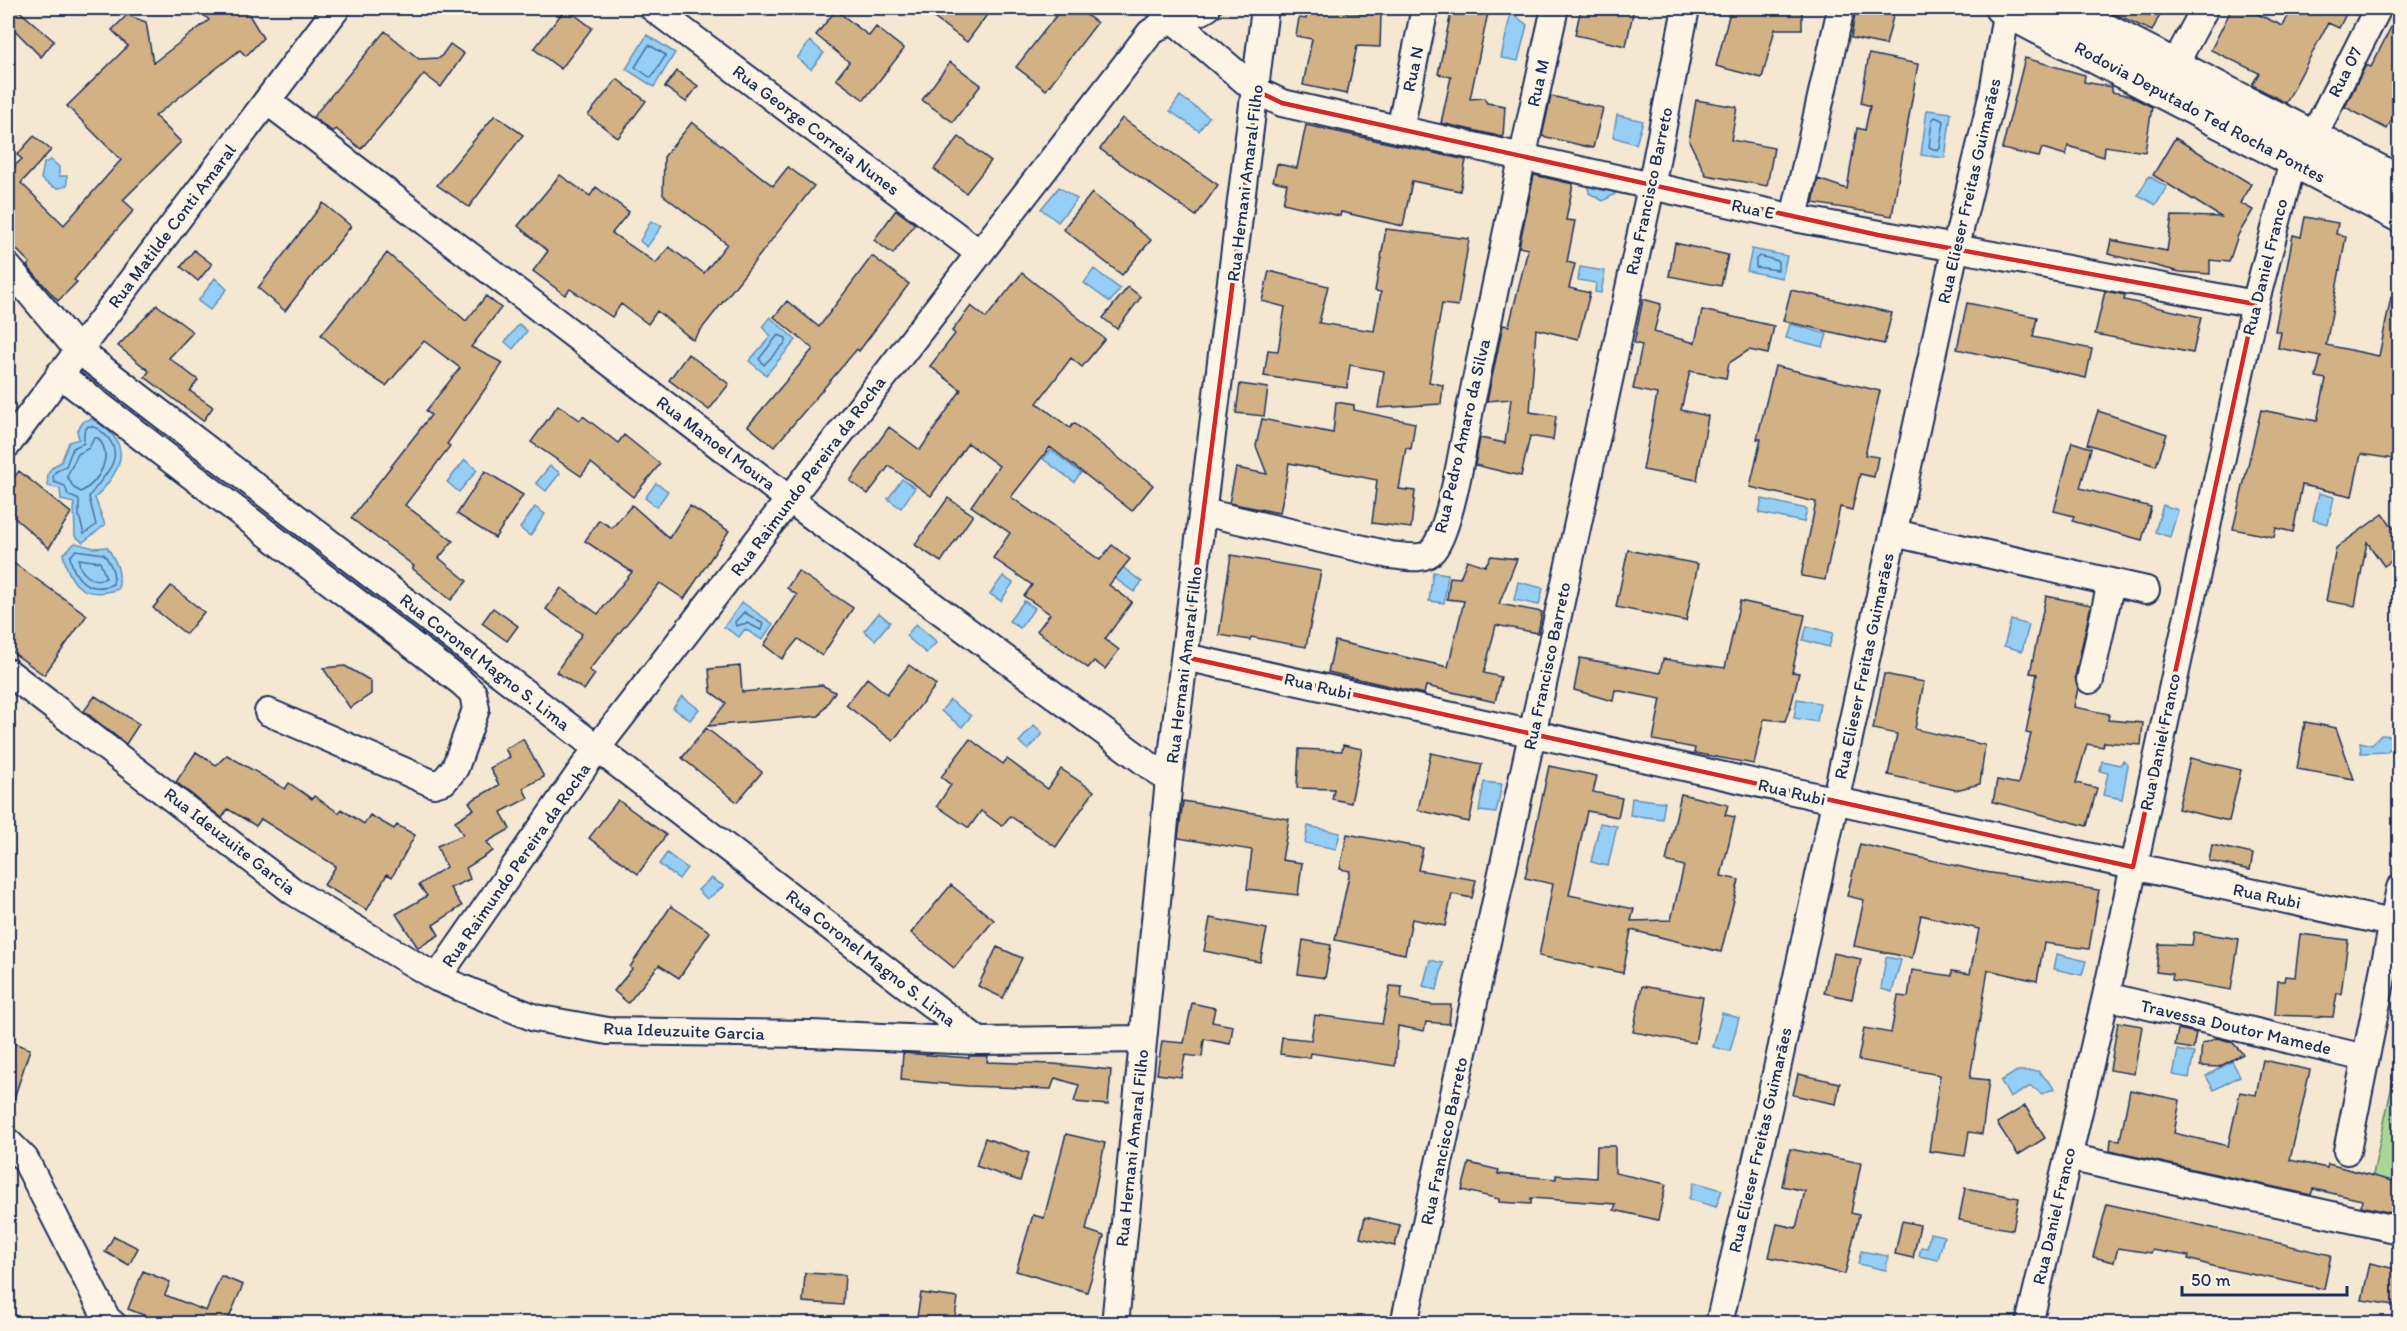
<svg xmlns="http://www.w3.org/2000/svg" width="2407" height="1331" font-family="Itim,sans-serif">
  <rect width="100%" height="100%" fill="#f4e8d2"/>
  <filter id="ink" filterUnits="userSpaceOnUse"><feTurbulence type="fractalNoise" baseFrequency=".0167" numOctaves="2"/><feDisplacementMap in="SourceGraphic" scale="12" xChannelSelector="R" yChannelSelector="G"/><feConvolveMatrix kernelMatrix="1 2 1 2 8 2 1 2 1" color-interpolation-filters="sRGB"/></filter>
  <g filter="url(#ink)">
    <path fill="#abd695" stroke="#63827a" stroke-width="1.5" d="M2399,1052V1186L2372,1179Z"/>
    <path fill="#95cff5" stroke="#648fb9" stroke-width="1.5" d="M1511,12L1527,25L1518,61L1501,58Z
      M647,35L675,53L654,87L626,69Z
      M810,41L824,53L811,69L797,58Z
      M1180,96L1209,117L1199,131L1170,111Z
      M1927,110L1951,113L1945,158L1921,155Z
      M1617,115L1643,121L1636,144L1613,137Z
      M51,160L59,167V176H67V185C57,192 50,185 41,179L44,163Z
      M2149,176L2167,187L2156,205L2138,195Z
      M1587,180L1617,183L1615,194L1603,201L1589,193Z
      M1059,187L1077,199L1058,222L1041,209Z
      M651,221L662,226L647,247L640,241Z
      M1752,249L1787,256L1782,278L1747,271Z
      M1580,267L1605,271L1601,293L1595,292L1596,283L1578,280Z
      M1094,269L1120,289L1110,302L1084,283Z
      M215,278L227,289L210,310L198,301Z
      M770,317L796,340L766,375L749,361L771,336L762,327Z
      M519,324L527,331L513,349L505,342Z
      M1790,324L1827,334L1823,347L1786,338Z
      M92,419C135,443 123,469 95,498L105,525L83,542L75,536L74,503L61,500L60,489L48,486C46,473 49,468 61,462L69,442L79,439L77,431L84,421Z
      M1051,450L1081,473L1074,482L1043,459Z
      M465,460L477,470L459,492L447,482Z
      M550,466L560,473L546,491L536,483Z
      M902,479L915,488L901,508L888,499Z
      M656,483L668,491L657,507L645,498Z
      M2319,493L2334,497L2328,524L2313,520Z
      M1762,499L1807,509L1804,522L1759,513Z
      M2163,505L2178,510L2170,537L2155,532Z
      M535,507L545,514L530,536L520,528Z
      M75,543L94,548L107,547C116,561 122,571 118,589C85,600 70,587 63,554Z
      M1121,566L1142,582L1134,592L1113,577Z
      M1433,572L1448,574L1444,603L1429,601Z
      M1003,576L1013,583L1001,601L990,594Z
      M1518,582L1543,588L1539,605L1514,600Z
      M1024,601L1035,608L1020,628L1009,621Z
      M742,602L773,624L762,640L745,629L739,637L724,627Z
      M879,613L890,622L875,640L864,631Z
      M2011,620L2029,625L2022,651L2004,646Z
      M916,624L937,642L926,653L906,636Z
      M1807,626L1833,633L1829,647L1803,640Z
      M682,696L699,709L690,720L673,708Z
      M1797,699L1820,703L1817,722L1794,718Z
      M950,700L971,716L962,727L941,711Z
      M1034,725L1043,733L1028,750L1019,742Z
      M2381,735L2393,736L2392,746L2387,752L2361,753L2360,742L2372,745Z
      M2102,761L2120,765L2123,761L2128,765L2122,799L2103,795L2108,773L2100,771Z
      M1484,782L1502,784L1496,813L1479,811Z
      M1632,798L1665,802L1662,819L1630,815Z
      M1600,823L1617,826L1608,866L1591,862Z
      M1308,826L1340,833L1336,849L1305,843Z
      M667,853L687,868L679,879L659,864Z
      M711,878L724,886L707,899L698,890Z
      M2057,954L2086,961L2082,975L2054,969Z
      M1886,957L1901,960L1892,992L1881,989Z
      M1430,960L1443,963L1437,990L1423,986Z
      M1722,1013L1739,1018L1730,1051L1713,1047Z
      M2178,1050L2194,1053L2189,1078L2173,1075Z
      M2232,1061L2240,1076L2214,1090L2206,1076Z
      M2017,1071H2038L2055,1088L2042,1094L2031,1086L2010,1098L2001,1081Z
      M1694,1182L1722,1190L1716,1207L1689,1199Z
      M1930,1233L1944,1236L1938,1260L1919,1256L1921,1247L1927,1248Z
      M1861,1251L1888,1256L1886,1270L1858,1264Z"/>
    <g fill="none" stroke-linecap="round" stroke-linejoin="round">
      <path stroke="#4c6f9a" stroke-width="1.5" d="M649,45L666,55L651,78L635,67Z
        M1935,117L1944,121L1940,148L1938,151L1929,147L1932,120Z
        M1759,256L1778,261V270L1756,267V259Z
        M778,335L786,338V342L764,365L759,359Z
        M88,426C96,426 103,432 108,438C127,460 99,480 89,497L96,525L84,534L79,516V500L68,495L65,486L54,482L53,477L55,472L66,466L73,448L84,443V432Z
        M94,438H98C114,456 100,481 81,492L74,488L67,476L78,454L89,448Z
        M76,550L104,554C110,563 116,573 113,584C90,594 74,580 70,557Z
        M79,559L100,562L106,578C93,584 78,573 79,559Z
        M744,612L763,624L761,630L747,623L736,626L735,622Z"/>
    </g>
    <path fill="#d2b285" stroke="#1b2f5e" stroke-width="1.5" d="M8,8H16L54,41L41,57L8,23Z
      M196,8H245L263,38L246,56L240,50L155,116L181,142L123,200L134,210L91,259L74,280L77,282L58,301L27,266L30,263L8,241V169L9,171L22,159L17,155L34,136L51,150L21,183L64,225L121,160L67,106L128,46L112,30L127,15L146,22L153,63L209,20Z
      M566,8L592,28L561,69L534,49Z
      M941,8H992L967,42L934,18Z
      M1062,8H1077L1097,23L1046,90L1016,67Z
      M1307,8H1346V12L1381,14L1380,47L1357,46L1347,94L1303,85L1312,39L1296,36L1299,18L1306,19Z
      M1452,8H1489L1470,99L1484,98L1487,103L1505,106L1503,137L1441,123L1451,77L1438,74Z
      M1581,8H1634L1626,46L1575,35Z
      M1731,8H1802V29H1775L1762,78L1716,66Z
      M1856,8H1895L1886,45L1851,38Z
      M2102,8H2163L2152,31Z
      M2232,8H2244L2283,26L2292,8H2349L2339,28L2328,23L2286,103L2252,85L2259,73L2211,50Z
      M2400,9V104L2387,129L2345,107L2366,65L2371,67Z
      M836,10L869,36L876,27L904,49L864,100L836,79L849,62L816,35Z
      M385,31L419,59L440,58L450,44L464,54L441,87L424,74L361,149L336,129L333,132L313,117Z
      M1869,54L1918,64L1892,216L1813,203L1818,179L1847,189L1857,128L1865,130L1870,106L1861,103Z
      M2025,58L2085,75L2084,82L2112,87V92L2130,96L2152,107L2145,152L2105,146L2104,157L2068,146L2066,155L2042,148L2039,157L2002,149Z
      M950,62L981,85L953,122L922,100Z
      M677,71L698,86L686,102L665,87Z
      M617,79L646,101L618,138L588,115Z
      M1551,96L1603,108L1593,148L1542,136Z
      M1696,100L1737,107L1731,140L1774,148L1767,186L1706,175L1689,141Z
      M495,115L523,135L469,207L437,185Z
      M1122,118L1218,185L1196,216L1100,149Z
      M692,122L773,186L788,167L814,186L693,340L657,311L648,324L621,304L612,317L570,289L565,295L533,271L548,251L518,226L560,175L590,196L596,187L629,212L612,233L656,263L669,247L704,273L727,244L663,195L664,157Z
      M1306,125L1466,160L1460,191L1412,181L1403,226L1341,212L1340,216L1283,203L1287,184L1273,181L1277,164L1297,168Z
      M959,137L991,161L966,193L934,169Z
      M2175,138L2251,184L2240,203L2253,210L2238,235L2229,262L2210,260V274L2180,272L2108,254L2111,240L2167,251L2172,216L2221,217L2153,175Z
      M1534,175L1573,184L1566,220L1575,221L1567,262L1575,264L1569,288L1590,293L1578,339L1536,329L1530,412L1556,416L1553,440L1530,436L1521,476L1475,465L1480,438L1505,443L1511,399L1487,401L1503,325L1509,326L1528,249L1519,247Z
      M1092,193L1151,240L1122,275L1063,229Z
      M323,203L351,226L285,311L258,288Z
      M896,210L915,224L893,254L874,240Z
      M2305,217L2338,223L2336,234L2346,236L2326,345L2379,356L2391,297L2400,298V460L2361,454L2352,496L2302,485L2293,532L2276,528L2274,537L2233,529L2261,410L2317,421L2326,379L2316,377L2321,356L2278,348L2281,332L2275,331L2293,235L2301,237Z
      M1386,229L1469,239L1458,306L1442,304L1429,382L1443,385L1441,404L1378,408L1384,371L1350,365L1347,388L1264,376L1268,350L1278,351L1285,307L1262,301L1269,271L1328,286L1319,323L1374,331L1381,292L1375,291Z
      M1675,243L1728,255L1721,286L1669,276Z
      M194,250L212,264L198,281L181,267Z
      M387,253L466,321L486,296L501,308L471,347L503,363L447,444L450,446L405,505L453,541L439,558L467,581L451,600L412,568L414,566L351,518L431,415L426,411L460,368L424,341L386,386L360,369L321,335Z
      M872,256L909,284L859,351L857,349L774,447L748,426L813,349L774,317L787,301L819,327Z
      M1022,273L1105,339L1082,367L1071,358L1037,403L1070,428L1074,423L1153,485L1132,511L1050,447L1011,497L1100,560L1112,545L1130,559L1109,585L1132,602L1105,639L1119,650L1105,669L1094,661L1088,668L1037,631L1050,614L1024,596L1032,585L993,558L1010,533L971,506L999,466L968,443L931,496L889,466L868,494L850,481L889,427L920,450L961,390L930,366L955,334L952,331L971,306L986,318Z
      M1128,287L1141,297L1117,329L1103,318Z
      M1791,290L1892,313L1884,344L1783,321Z
      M2105,291L2125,295L2124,300L2201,317L2193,353L2095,334Z
      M1643,299L1661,304L1654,332L1695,343L1702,310L1774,326L1768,354L1749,350L1729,363L1726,378L1690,371L1681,410L1708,416L1697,480L1643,470L1657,394L1633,389L1642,345L1634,343Z
      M1967,303L2037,317L2033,337L2092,349L2086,378L1957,349Z
      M157,305L193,332L169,358L198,380L190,391L213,407L203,421L145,377L149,371L118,346Z
      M688,354L729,384L709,410L669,380Z
      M1775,366L1880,391L1865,455L1878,457L1874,477L1860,474L1852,510L1840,507L1825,580L1801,576L1816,502L1750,487L1761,439H1757Z
      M1240,384L1268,388L1264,416L1236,413Z
      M1336,402L1354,405V410L1415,423L1411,449L1406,448L1399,489L1415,491L1411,528L1372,523L1377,480L1289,463L1280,513L1229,503L1236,468L1267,474L1256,446L1262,419L1333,433Z
      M558,405L580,420L583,416L618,443L624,435L660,464L633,497L591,463L581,476L531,442Z
      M2098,411L2167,434L2156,466L2087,444Z
      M2072,442L2091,448L2080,488L2151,507L2142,540L2072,521L2074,516L2054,511Z
      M19,471L71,513L49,548L8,512V485Z
      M485,471L523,495L495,538L457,514Z
      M948,498L973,515L941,562L915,545Z
      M632,505L669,538L690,506L729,531L684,599L660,583L589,670L595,674L584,690L556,672L582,634L546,609L561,588L598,614L632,572L585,541L599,520L612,528Z
      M2383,514L2400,537V555L2384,566L2367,542L2355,606L2326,601L2336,548Z
      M1628,550L1698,564L1686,621L1616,607Z
      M1231,555L1321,571L1306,647L1251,637L1250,640L1219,635Z
      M1491,556L1517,559L1499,604L1542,612L1538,633L1496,625L1484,673L1501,677L1495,702L1426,686L1424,694L1328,672L1335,641L1448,667L1464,601L1447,599L1450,577L1460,578L1467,560L1485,566Z
      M8,559L87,615L44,675L8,649Z
      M798,571L853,608L822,656L798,639L782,659L764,645L797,595L787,588Z
      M171,586L204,612L186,634L153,608Z
      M2046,596L2091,605L2075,677L2078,688L2074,707L2109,714L2108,720L2143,723L2141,745L2104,742L2103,747L2087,744L2076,783L2097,788L2087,826L1993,802L1997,780L2018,784L2031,734L2026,733L2037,674L2030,673Z
      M1740,601L1805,615L1792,672L1799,673L1792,702L1785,721L1764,719L1754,764L1694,753L1695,748L1653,740L1661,699L1615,690L1613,701L1574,690L1580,658L1660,673L1663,659L1725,668Z
      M493,608L518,626L507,641L482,623Z
      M909,665L936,685L893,741L846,705L867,678L887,694Z
      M345,666L371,681V694L350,708L323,668Z
      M740,666L742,692L822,685L835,692L819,716L708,726L726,703L711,692L709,669Z
      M1884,674L1924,682L1915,729L1985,745L1980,784L1956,790L1888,775L1897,734L1873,729Z
      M95,696L139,724L126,744L84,711Z
      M2305,722L2336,728L2354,779L2297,769Z
      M706,728L762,772L737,802L682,758Z
      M523,739L544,777L523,788L528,798L501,812L510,829L487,842L493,851L466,868L470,879L450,888L462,906L433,925L439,935L418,948L396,914L427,896L419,885L446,867L437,846L463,835L455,821L474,809L469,802L499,785L490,768L510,757L505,749Z
      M970,739L1003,764L1007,759L1048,789L1061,769L1094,791L1056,847L1010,816L1002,826L981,811L969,828L937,806L951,785L941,777Z
      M1343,745L1362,749L1351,803L1332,799L1334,789L1297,788L1299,749L1342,751Z
      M196,752L216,765L227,755L285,789L289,783L312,799L314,796L339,813L341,809L364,824L370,815L394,829L397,825L415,835L392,877L387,874L367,910L324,885L336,866L261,819L256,826L228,809L222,818L176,782Z
      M1431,753L1482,764L1469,822L1418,810Z
      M2190,758L2241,770L2229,821L2178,809Z
      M1549,766L1597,776L1593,792L1622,798L1618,817L1587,811L1569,895L1634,909L1631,921L1671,920L1684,866L1666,861L1681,794L1728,805L1725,815L1735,817L1721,876L1739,880L1721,952L1631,930L1623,973L1539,956L1553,884L1525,878Z
      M618,800L666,835L638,874L589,838Z
      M1183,801L1289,819L1282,860L1302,863L1298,895L1247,889L1252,850L1178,838Z
      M1347,834L1423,848L1418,870L1476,880L1472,898L1452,894L1445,926L1412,919L1405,954L1335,940L1350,871L1340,869Z
      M1860,844L1979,871L2099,890L2089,949L2044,943L2037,981L1988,970L1970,1078L1989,1080L1982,1134L1969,1132L1965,1156L1929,1151L1940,1075L1858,1060L1864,1028L1891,1033L1898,996L1908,997L1912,970L1952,976V971L1970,974L1979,929L1921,915L1912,958L1854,946L1864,900L1847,896Z
      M2212,845L2253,854L2250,870L2209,861Z
      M951,885L994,920L954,968L911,933Z
      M671,906L710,932L679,978L659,965L628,1003L614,991L632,969L630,967Z
      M1210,918L1267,929L1260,962L1204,951Z
      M2194,932L2239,939L2231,990L2172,980L2173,974L2156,972L2159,944L2192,945Z
      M2300,934L2348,940L2341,994L2337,993L2333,1017L2275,1015L2278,981H2284L2285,976L2295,977Z
      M1303,940L1331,945L1325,978L1298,974Z
      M997,947L1022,958L1003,998L978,986Z
      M1833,953L1861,959L1852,999L1824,993Z
      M1390,986L1402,987L1401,999L1432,1005H1451L1449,1024L1426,1022L1424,1031L1398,1026L1395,1066L1311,1053L1310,1058L1280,1054L1282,1037L1311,1040L1315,1015L1382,1024Z
      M1642,986L1703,997L1695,1043L1633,1032Z
      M1192,1003L1215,1008L1212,1022L1233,1026L1230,1044L1204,1039L1202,1057L1185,1055L1181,1077L1157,1074L1162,1041L1184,1043Z
      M2118,1022L2142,1026L2134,1074L2110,1070Z
      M2178,1029L2196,1033L2193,1049L2175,1046Z
      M2217,1038L2232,1042L2243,1054L2219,1067L2200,1066L2202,1044Z
      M8,1041L30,1049L11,1108L8,1107Z
      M903,1053L969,1058V1056H988L987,1062L1054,1064L1111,1070L1108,1105L1074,1102L1079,1085L1055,1078L1051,1089L968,1086L901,1080Z
      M2263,1060L2310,1070L2290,1160L2327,1168L2328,1164L2400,1183V1215L2361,1206L2362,1200L2313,1189L2311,1195L2110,1151L2111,1139L2120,1140L2130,1090L2180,1100L2174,1133L2228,1146L2240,1092L2256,1095Z
      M1798,1074L1840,1083L1836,1104L1793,1095Z
      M2025,1106L2045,1138L2018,1155L1997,1123Z
      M1066,1134L1105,1143L1086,1230L1104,1236L1087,1292L1016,1271L1033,1215L1044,1218Z
      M985,1138L1029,1153L1020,1181L976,1166Z
      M1597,1146H1615V1173L1666,1184L1658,1220L1614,1210L1616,1204L1531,1198V1204L1499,1202V1199L1462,1190L1469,1163L1499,1170L1498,1174L1556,1179V1175L1596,1178Z
      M1790,1149L1861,1163L1851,1213L1859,1215L1845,1274L1769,1257L1777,1224L1796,1228L1805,1191L1782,1186Z
      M1965,1188L2019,1198L2013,1230L1959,1220Z
      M2107,1204L2331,1255L2324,1289L2216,1267L2188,1259L2189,1256L2152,1250L2151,1253L2118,1248L2114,1262L2093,1257Z
      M1365,1217L1400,1225L1395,1246L1360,1238Z
      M1902,1221L1920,1225L1913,1258L1895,1254Z
      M114,1236L138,1248L129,1265L105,1252Z
      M2370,1263L2400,1270V1306L2362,1300Z
      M143,1271L170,1282L165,1295L206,1311L221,1276L243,1285L228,1320L235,1323H164L128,1309Z
      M805,1273L845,1275L843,1305L803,1302Z
      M921,1293L958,1298L954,1323H916Z"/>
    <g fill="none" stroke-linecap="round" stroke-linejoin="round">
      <defs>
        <path id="minor" d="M653,8L978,252
          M1163,11L1257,91L1282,103L1794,218L2255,304
          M2175,64L2205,8
          M267,101L789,499L1169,780
          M1400,130L1425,8
          M2313,137L2378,8
          M1794,218L1841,8
          M8,267L78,350L979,1041
          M59,374L461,682L473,693L476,709L455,768L444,781L434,784L268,712
          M8,444L337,8
          M1203,512L1390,555C1403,556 1424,562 1433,550C1451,528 1464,441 1470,409C1498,275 1525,141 1555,8
          M1894,533L2146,590
          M1185,657L2400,925
          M8,672L294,892L437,978L535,1018L608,1031L811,1034L979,1041L1143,1039
          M2090,680L2111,582
          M437,978L597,748L1150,33L1172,18L1202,11L1207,8
          M2106,996L2365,1058
          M8,1142L25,1159L107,1319L113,1324
          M2347,1151L2400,888
          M2068,1157L2400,1230
          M1115,1324L1169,780L1265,8
          M1404,1324L1651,187L1686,8
          M1719,1324L1770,1101L1955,250L1993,93L2007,8
          M2029,1324L2106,996L2255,304L2293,161"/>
        <path id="major" d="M2001,8L2400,216
          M2063,8L2400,182"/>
      </defs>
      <use href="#minor" stroke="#1b2f5e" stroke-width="30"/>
      <use href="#major" stroke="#1b2f5e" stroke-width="36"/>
      <use href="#minor" stroke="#fcf5e5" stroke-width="26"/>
      <use href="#major" stroke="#fcf5e5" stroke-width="32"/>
    </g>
  </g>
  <path fill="none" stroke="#d62828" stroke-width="4.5" stroke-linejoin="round" d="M1257,91L1282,103L1878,235L2255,304L2133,867L1185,657Z"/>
  <g text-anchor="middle" stroke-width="6" stroke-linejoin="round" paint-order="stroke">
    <g font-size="18" fill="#1b2f5e" stroke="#fcf5e5">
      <text transform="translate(1413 69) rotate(-78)" y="6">Rua N</text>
      <text transform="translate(2345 72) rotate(-63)" y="6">Rua 07</text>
      <text transform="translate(1538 83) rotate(-77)" y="6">Rua M</text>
      <text transform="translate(2200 112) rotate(28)" y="6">Rodovia Deputado Ted Rocha Pontes</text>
      <text transform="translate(816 130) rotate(37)" y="6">Rua George Correia Nunes</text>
      <text transform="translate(1245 183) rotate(-83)" y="6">Rua Hernani Amaral Filho</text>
      <text transform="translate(1649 191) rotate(-78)" y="6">Rua Francisco Barreto</text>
      <text transform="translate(1969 191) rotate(-77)" y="6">Rua Elieser Freitas Guimarães</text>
      <text transform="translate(1753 209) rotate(12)" y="6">Rua E</text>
      <text transform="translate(172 226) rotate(-53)" y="6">Rua Matilde Conti Amaral</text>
      <text transform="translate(2265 267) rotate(-76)" y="6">Rua Daniel Franco</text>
      <text transform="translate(1462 436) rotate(-77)" y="6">Rua Pedro Amaro da Silva</text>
      <text transform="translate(716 443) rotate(37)" y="6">Rua Manoel Moura</text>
      <text transform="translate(808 476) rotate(-53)" y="6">Rua Raimundo Pereira da Rocha</text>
      <text transform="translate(485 662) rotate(38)" y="6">Rua Coronel Magno S. Lima</text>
      <text transform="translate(1184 665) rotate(-83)" y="6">Rua Hernani Amaral Filho</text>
      <text transform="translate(1547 666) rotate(-78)" y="6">Rua Francisco Barreto</text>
      <text transform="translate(1864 666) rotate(-78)" y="6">Rua Elieser Freitas Guimarães</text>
      <text transform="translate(1318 686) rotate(13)" y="6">Rua Rubi</text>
      <text transform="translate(2160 742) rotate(-78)" y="6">Rua Daniel Franco</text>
      <text transform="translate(1792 792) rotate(13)" y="6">Rua Rubi</text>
      <text transform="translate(230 841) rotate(38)" y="6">Rua Ideuzuite Garcia</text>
      <text transform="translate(516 865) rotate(-55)" y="6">Rua Raimundo Pereira da Rocha</text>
      <text transform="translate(2267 896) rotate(12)" y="6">Rua Rubi</text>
      <text transform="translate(871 958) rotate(38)" y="6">Rua Coronel Magno S. Lima</text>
      <text transform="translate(2236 1027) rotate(13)" y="6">Travessa Doutor Mamede</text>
      <text transform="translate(684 1031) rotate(2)" y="6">Rua Ideuzuite Garcia</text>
      <text transform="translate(1760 1140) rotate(-77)" y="6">Rua Elieser Freitas Guimarães</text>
      <text transform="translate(1444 1141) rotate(-78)" y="6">Rua Francisco Barreto</text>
      <text transform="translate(1132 1148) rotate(-84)" y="6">Rua Hernani Amaral Filho</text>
      <text transform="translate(2054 1216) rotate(-77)" y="6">Rua Daniel Franco</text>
    </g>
  </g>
  <rect width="2407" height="1331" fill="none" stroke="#fcf5e5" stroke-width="30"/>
  <rect x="15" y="15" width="2377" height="1301" fill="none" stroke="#1b2f5e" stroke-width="2" filter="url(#ink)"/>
  <path d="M2182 1286v9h165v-9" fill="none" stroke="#1b2f5e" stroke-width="3"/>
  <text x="2191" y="1286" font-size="18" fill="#1b2f5e" stroke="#fcf5e5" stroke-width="4.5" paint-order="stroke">50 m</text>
</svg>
